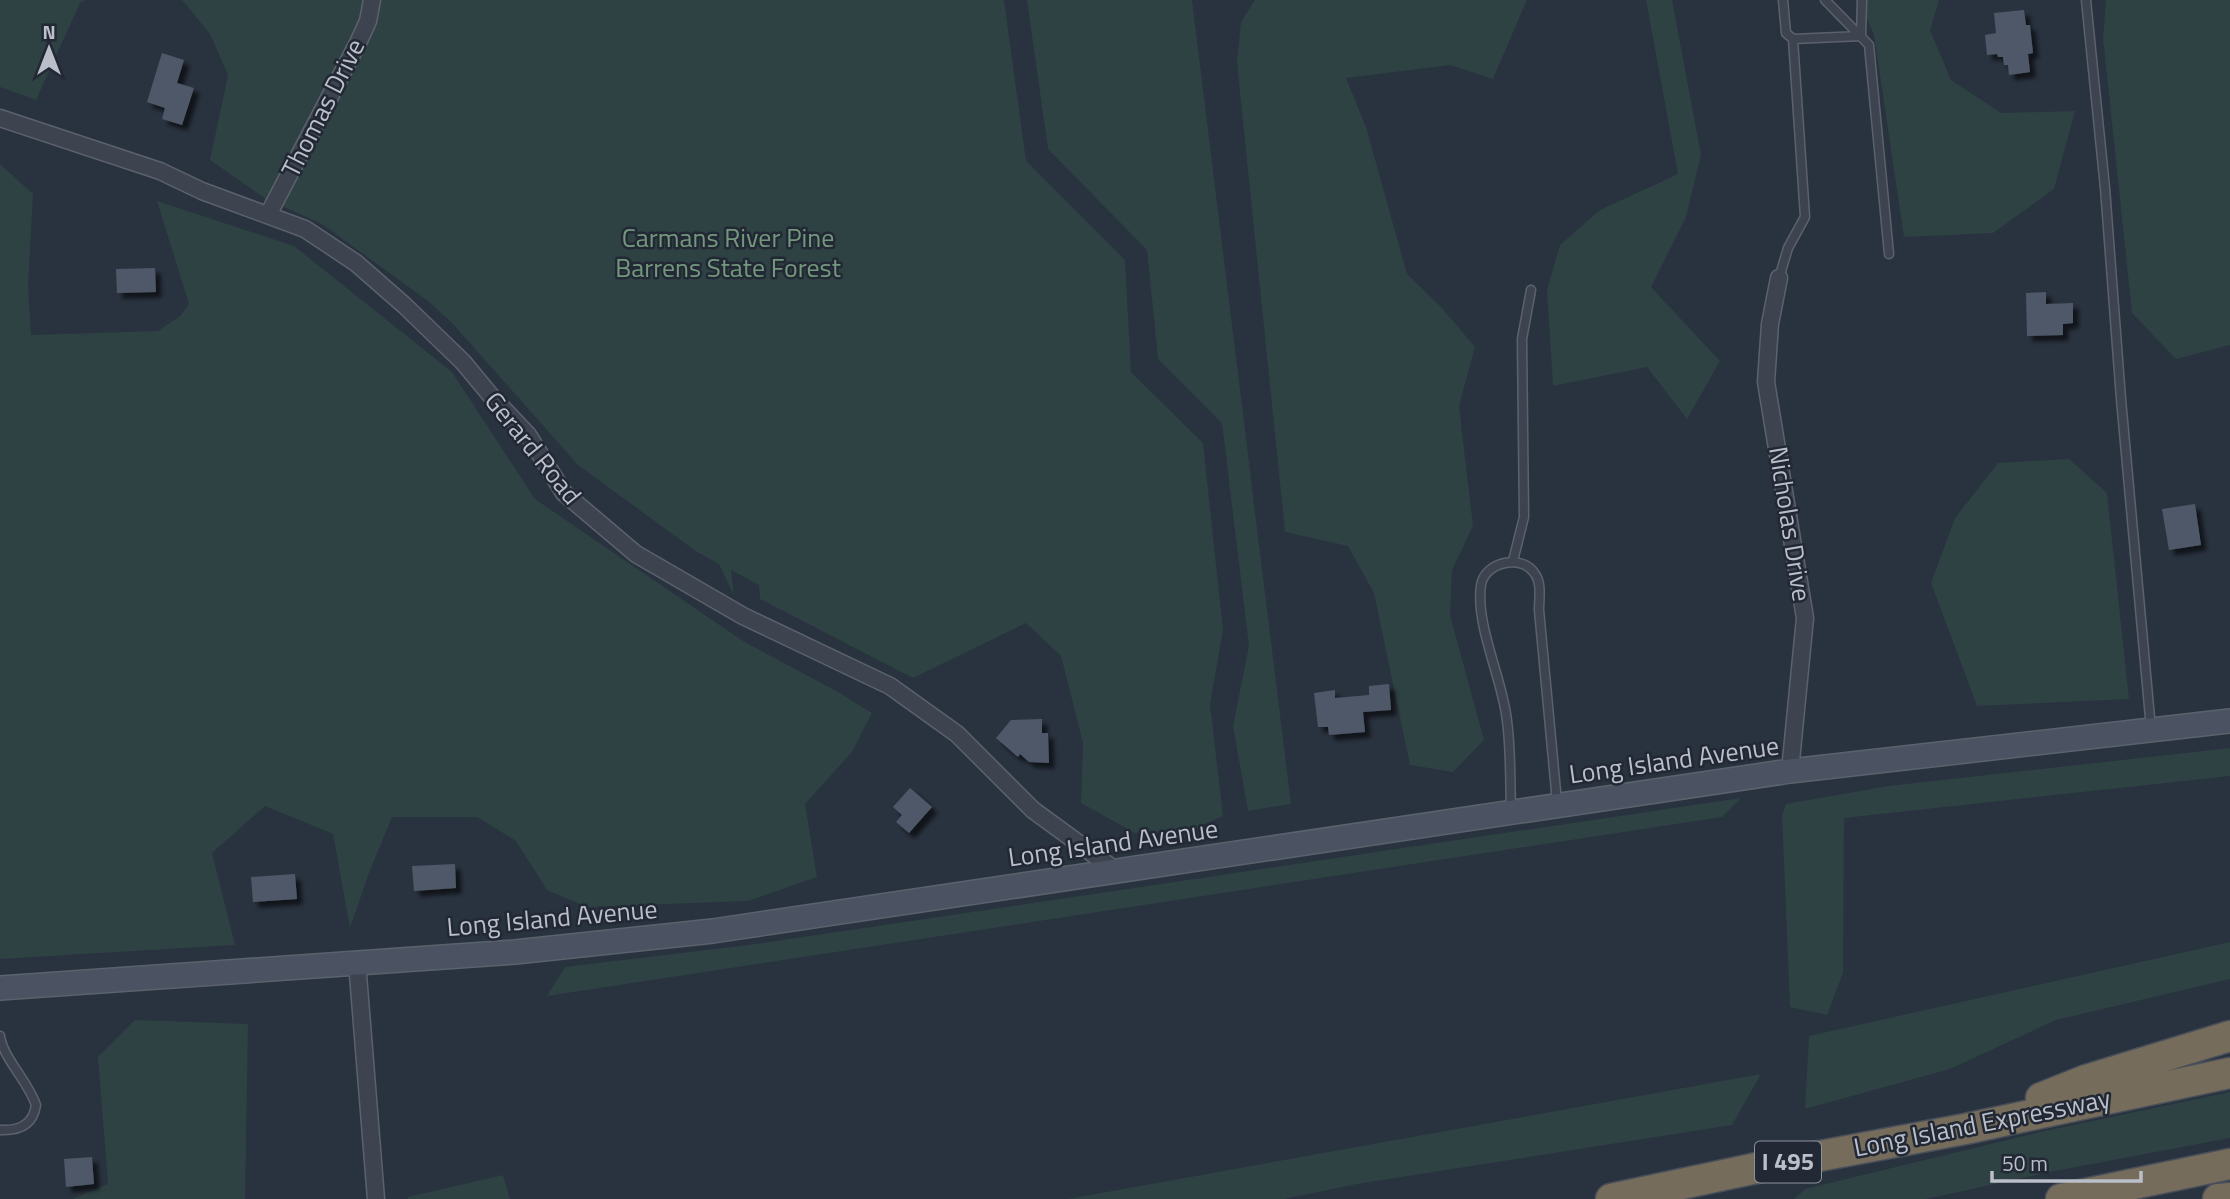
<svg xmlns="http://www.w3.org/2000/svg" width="2230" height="1199" font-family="'Titillium Web',sans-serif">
  <defs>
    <filter id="shadow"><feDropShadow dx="5.5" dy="5.5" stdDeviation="2" flood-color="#0009"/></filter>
  </defs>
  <rect width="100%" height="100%" fill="#29323f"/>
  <path fill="#2e4143" d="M0,0H86L80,3L36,100L0,87Z
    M181,0H1004L1026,161L1125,260L1131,372L1203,443L1223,630L1210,704L1223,816L1192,830L1135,833L1081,803L1083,743L1061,656L1026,623L913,678L760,599L759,585L731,570L734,596L719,564L697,552L578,465L452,323L428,301L322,224L266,199L210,160L228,75L210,34L184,2Z
    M1027,0H1192L1291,804L1248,811L1233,726L1249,646L1222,423L1158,359L1147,250L1048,149Z
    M1255,0H1527L1493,79L1450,65L1346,78L1366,127L1407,274L1442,308L1475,347L1459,406L1473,526L1452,570L1450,615L1484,740L1453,772L1410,765L1374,593L1348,546L1285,532L1237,63L1241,22Z
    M1646,0H1672L1701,155L1686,217L1651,287L1720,361L1687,419L1647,367L1553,386L1547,290L1560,245L1600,210L1678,174Z
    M1859,0H1939L1930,30L1951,80L2001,113L2075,111L2054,189L1993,233L1904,237L1874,35Z
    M2106,0H2230V345L2176,359L2132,313L2103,38Z
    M0,164L33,194L28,286L31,335L158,331L180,316L189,304L157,201L294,246L452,372L535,499L743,641L838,692L872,713L852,752L805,804L817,877L748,901L587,907L547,890L516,841L477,817H392L369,873L350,928L333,834L265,806L212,853L235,945L0,959Z
    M2069,459L2107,493L2129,699L1977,706L1931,583L1955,518L1998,463Z
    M2230,748V776L1844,818L1843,973L1827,1015L1790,1007L1782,815L1786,804L1888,786Z
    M1741,798L1722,817L547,996L565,967L756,944Z
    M2230,942V979L2056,1020L1950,1069L1805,1109L1809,1036Z
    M135,1020L248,1024L245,1199H73L108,1184L98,1057Z
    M1761,1074L1732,1125L1357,1184L1284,1199H1068Z
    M2230,1092V1138L2055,1171L1926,1199H1794L1805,1189L2040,1132Z
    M503,1175L510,1199H408V1197Z"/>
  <path fill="#4f5968" filter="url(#shadow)" d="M2024,10L2026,25H2030L2033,53L2028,54L2030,72L2009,75L2008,65H2004L2003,57H1998L1997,54L1987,55L1985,35L1996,33L1994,13Z
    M162,53L184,60L177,83L194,88L182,125L162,119L165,108L147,102Z
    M155,268L156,292L117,293L116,269Z
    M2046,292V304L2073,303V323L2063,324V335L2027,336L2026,293Z
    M2195,504L2201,545L2169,550L2162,509Z
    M1389,684L1391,710L1363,712L1365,732L1329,735L1328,727H1318L1314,693L1335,690V698L1369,695V686Z
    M1042,719V733H1048L1049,763L1029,762L1020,754L1018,757L996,738L1011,720Z
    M910,788L932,807L909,833L896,822L902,815L893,807Z
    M455,864L456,888L414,891L412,866Z
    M295,874L297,899L253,902L251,877Z
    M92,1157L94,1184L66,1187L64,1159Z"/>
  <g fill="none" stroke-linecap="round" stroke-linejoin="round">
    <defs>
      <path id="lane" d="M1783,0L1786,33L1793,39
        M1825,0L1869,45L1889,254
        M2086,0L2105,188L2121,399L2151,729
        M1861,36L1862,0
        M1779,278L1788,248L1805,217L1793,39L1861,36
        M1513,561L1524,517L1522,339L1531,290
        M1511,811C1510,781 1511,750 1507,721C1503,680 1475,625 1481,585C1485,561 1523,554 1535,574C1542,584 1539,599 1539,610L1557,802
        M0,1036C3,1058 28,1081 36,1105C33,1125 19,1131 0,1130"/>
      <path id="street" d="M0,118L160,171L202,191L305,229L356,263L404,305L463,362L492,397L528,435L564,493L636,554L743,616L890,686L957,734L1033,810L1115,870
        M268,215L358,43L368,21L372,0
        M1779,278L1770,324L1766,382L1805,618L1790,771
        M357,962L376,1199"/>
      <path id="secondary" d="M0,988L515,952L713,931L1790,771L2230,721"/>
      <path id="highway" d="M2041,1098L2086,1080L2230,1036
        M1611,1199L1771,1165L1965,1129L2230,1073
        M2061,1199L2230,1164
        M2218,1199L2230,1198"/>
    </defs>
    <use href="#lane" stroke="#5b626d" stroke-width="11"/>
    <use href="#street" stroke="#5b626d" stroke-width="19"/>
    <use href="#secondary" stroke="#5b626d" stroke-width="26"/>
    <use href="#highway" stroke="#484f5a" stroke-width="33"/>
    <use href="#lane" stroke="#3d4450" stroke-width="8"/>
    <use href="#street" stroke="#3d4450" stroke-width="16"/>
    <use href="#secondary" stroke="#4b5362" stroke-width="23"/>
    <use href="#highway" stroke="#756c5b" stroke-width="30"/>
  </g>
  <g text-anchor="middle" stroke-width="5" stroke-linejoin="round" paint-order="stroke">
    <rect fill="#222935" stroke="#8c929d" stroke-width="2" x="1755" y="1141.5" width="66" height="41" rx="5"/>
    <g font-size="24" font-weight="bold" fill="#babfca">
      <text x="1788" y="1170">I 495</text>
    </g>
    <g font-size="26" fill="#babfca" stroke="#222935">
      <text transform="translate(323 108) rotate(-63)" y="9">Thomas Drive</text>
      <text transform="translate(533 448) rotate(51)" y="9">Gerard Road</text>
      <text transform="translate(1790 524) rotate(81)" y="9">Nicholas Drive</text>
      <text transform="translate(1674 760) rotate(-8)" y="9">Long Island Avenue</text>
      <text transform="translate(1113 843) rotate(-8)" y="9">Long Island Avenue</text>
      <text transform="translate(552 918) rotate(-5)" y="9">Long Island Avenue</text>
      <text transform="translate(1982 1123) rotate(-11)" y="9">Long Island Expressway</text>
    </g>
    <g font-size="26" fill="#73987d" stroke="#222935">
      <text x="728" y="247">Carmans River Pine<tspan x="728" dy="30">Barrens State Forest</tspan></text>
    </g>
  </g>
  <g transform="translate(49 49)" stroke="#222935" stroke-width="5" paint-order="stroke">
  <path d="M0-5L12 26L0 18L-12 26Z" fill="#babfca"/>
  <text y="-10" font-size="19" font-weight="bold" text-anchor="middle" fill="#babfca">N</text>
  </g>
  <path d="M1992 1171v10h149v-10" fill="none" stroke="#babfca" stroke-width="3.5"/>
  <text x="2002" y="1171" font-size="21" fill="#babfca" stroke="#222935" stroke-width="5" paint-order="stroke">50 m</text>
</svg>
